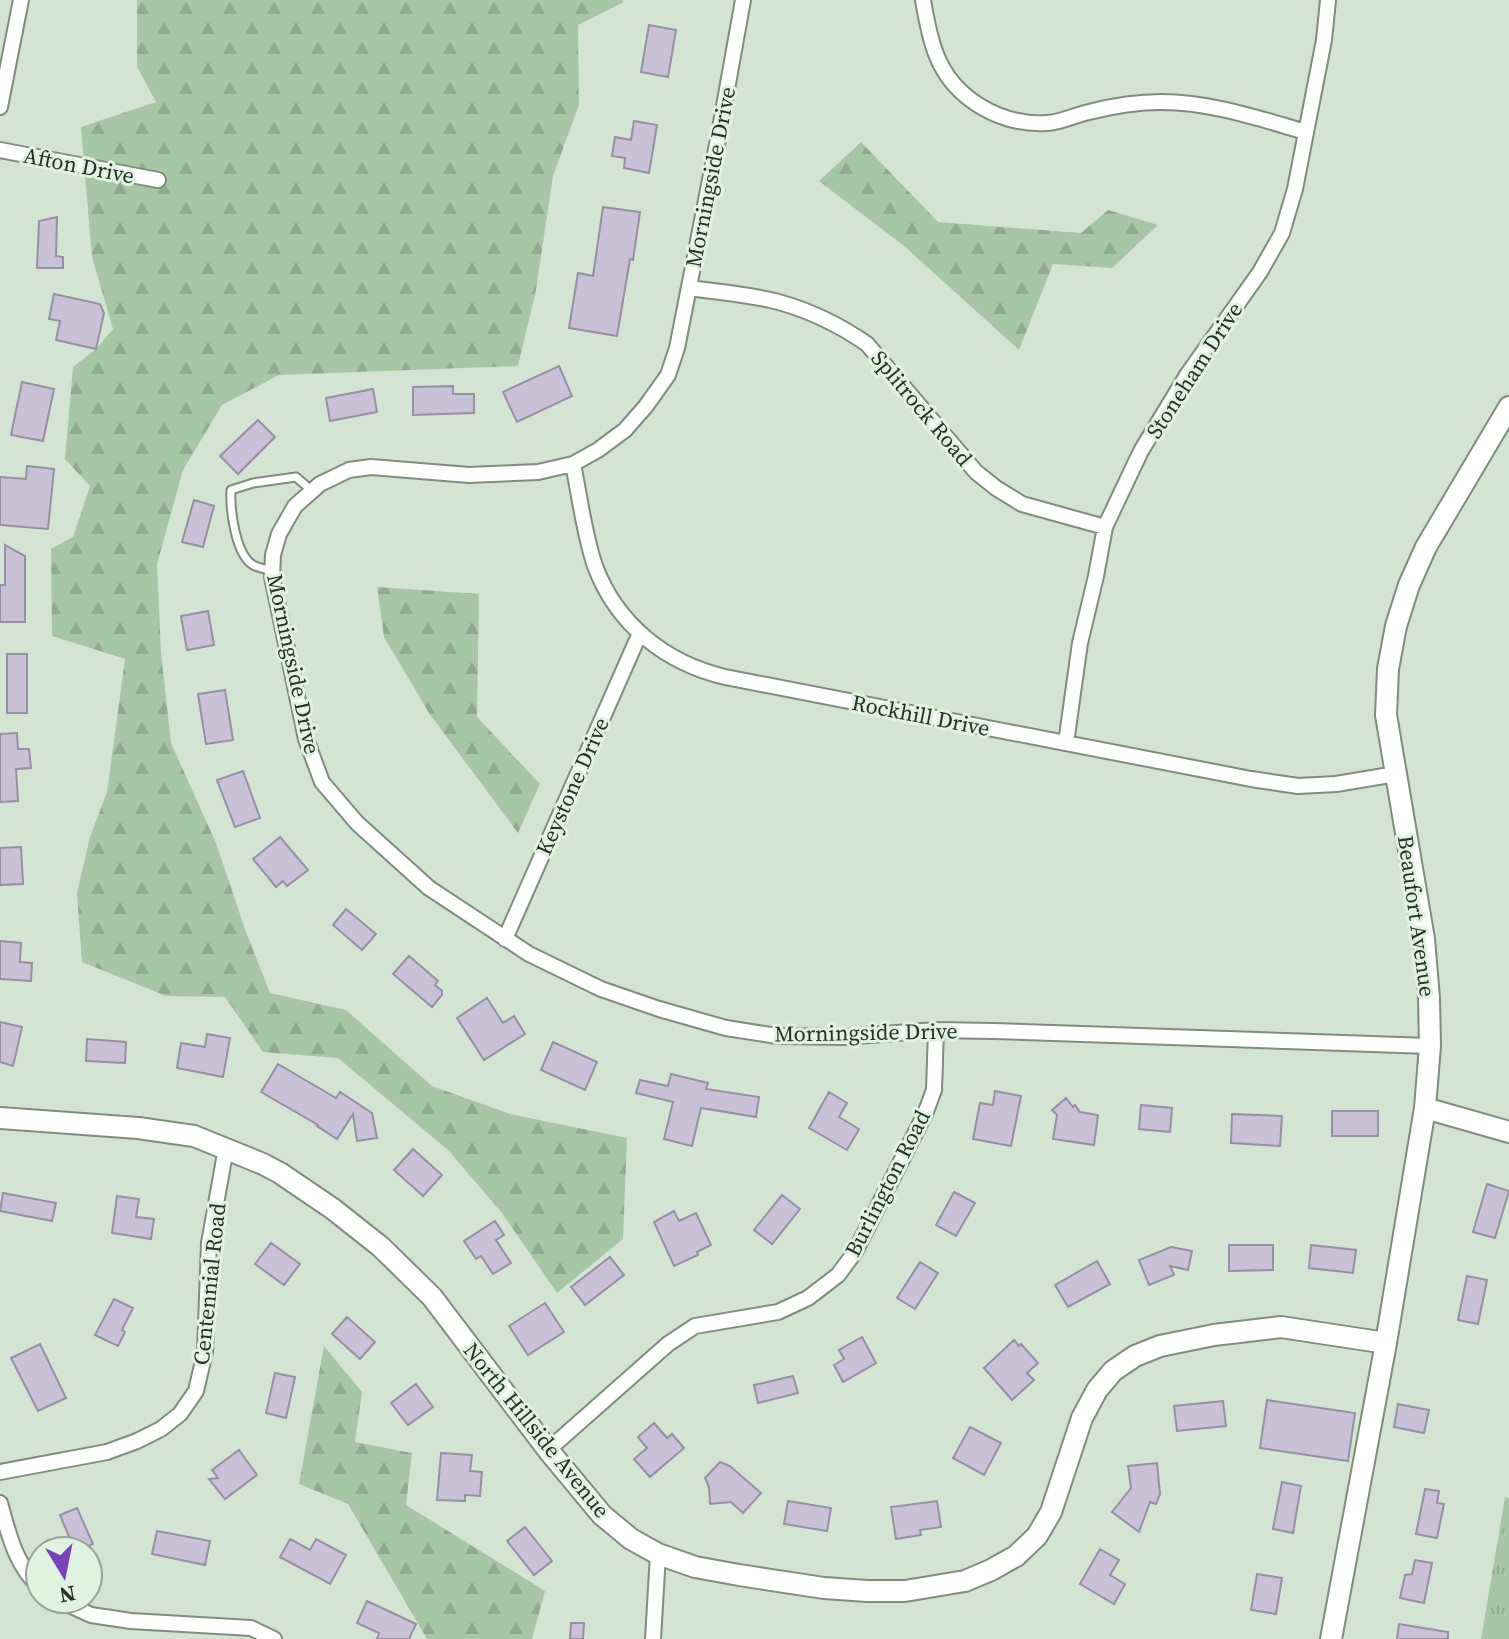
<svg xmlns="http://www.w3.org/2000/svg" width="1509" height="1639" font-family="'Source Serif 4',serif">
  <defs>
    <pattern id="grass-tufts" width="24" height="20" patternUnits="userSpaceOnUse" patternTransform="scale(2)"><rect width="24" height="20" fill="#a6c7a4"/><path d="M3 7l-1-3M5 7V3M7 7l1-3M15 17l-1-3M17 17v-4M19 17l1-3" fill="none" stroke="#8fab8d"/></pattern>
    <pattern id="forest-firs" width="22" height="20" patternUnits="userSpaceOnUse" patternTransform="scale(2)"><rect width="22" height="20" fill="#a6c7a4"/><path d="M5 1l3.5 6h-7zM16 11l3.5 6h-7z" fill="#8fab8d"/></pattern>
  </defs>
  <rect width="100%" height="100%" fill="#d3e5d2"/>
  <path fill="url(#grass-tufts)" d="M1505,1497L1509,1498V1639H1481Z"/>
  <path fill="url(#forest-firs)" d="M137,0H623L622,3L578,25L579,105L553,176L536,290L518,366L279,375L222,405L183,470L157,564L161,652L171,743L216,843L246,932L270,993L346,1010L432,1086L510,1114L627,1138L623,1239L557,1293L502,1213L448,1150L338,1058L263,1052L225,997L166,996L82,962L77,893L90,837L107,792L125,659L52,636L51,549L73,537L90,486L65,459L73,367L96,349L113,329L92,257L81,127L156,102L137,67Z
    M861,142L938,222L1081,233L1108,210L1158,225L1112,268L1053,264L1019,350L904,246L819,181Z
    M377,587L479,594L477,717L540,784L518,833L429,713L384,637Z
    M324,1346L362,1392L355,1442L412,1453L406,1505L545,1591L532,1639H427L348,1504L299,1484Z"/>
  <path fill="#c8c1d8" stroke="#968fa5" stroke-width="2" d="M649,25L676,30L668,77L641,72Z
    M634,121L657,125L649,173L624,168L625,158L612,156L615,137L631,140Z
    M603,207L640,212L633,260L630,259L617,336L569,328L578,273L593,276Z
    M57,217L56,256L63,257V268H37L39,221Z
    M54,294L100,304L104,313L96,349L56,340L60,321L49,319Z
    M559,366L572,396L517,422L503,392Z
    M22,382L54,389L43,441L11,435Z
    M453,386V394H474V413L413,415V387Z
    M373,389L377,412L330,421L326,398Z
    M258,420L275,437L238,474L220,456Z
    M27,466L54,469L48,529L0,525V477L26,479Z
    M194,500L214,506L203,547L182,542Z
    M5,545L25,556V622H0V585H5Z
    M208,611L214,645L187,650L181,616Z
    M7,654H27V713H7Z
    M225,690L233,740L206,744L198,694Z
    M17,733L18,749H29L31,768L16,769L18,801L0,802V734Z
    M243,771L260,818L235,827L217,780Z
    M280,837L308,870L287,886L283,881L276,887L253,859Z
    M21,847L23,884L0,885V848Z
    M346,909L376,934L362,950L333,925Z
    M0,941L21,943L20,962L32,963L31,981L0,979Z
    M409,956L438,981L435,985L442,991V995L432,1007L393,974Z
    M487,998L503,1023L514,1016L525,1034L484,1060L457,1018Z
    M0,1022L22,1027L13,1066L0,1062Z
    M207,1034L230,1038L223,1077L177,1068L181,1043L205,1047Z
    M87,1039L126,1042L125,1063L86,1061Z
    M553,1042L597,1062L585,1090L541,1070Z
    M278,1064L336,1098L340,1092L372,1113L377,1138L357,1141L353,1114L337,1139L317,1126L318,1125L261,1092Z
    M671,1074L708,1083L706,1089L759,1097L756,1117L701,1108L692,1146L664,1139L673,1102L636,1093L640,1080L668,1086Z
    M995,1091L1021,1096L1011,1146L973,1139L980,1103L993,1105Z
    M829,1092L847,1103L839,1117L859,1129L847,1150L809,1128Z
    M1066,1098L1073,1107L1075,1105L1080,1112L1098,1115L1094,1145L1053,1139L1057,1115L1052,1110Z
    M1141,1105L1172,1108L1170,1132L1139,1129Z
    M1332,1111H1378V1136H1332Z
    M1232,1114L1282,1116L1280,1146L1231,1143Z
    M413,1149L442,1175L423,1196L394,1170Z
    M1487,1184L1509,1191L1495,1238L1473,1232Z
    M954,1192L975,1203L956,1236L936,1225Z
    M3,1193L56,1203L52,1221L0,1211Z
    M782,1195L800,1209L772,1244L754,1230Z
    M117,1196L139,1199L136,1217L154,1219L151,1239L112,1233Z
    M674,1211L679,1221L696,1213L711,1245L697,1252L698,1255L674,1266L654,1222Z
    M495,1221L504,1235L496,1240L511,1263L493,1274L481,1256L476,1259L464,1241Z
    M271,1243L300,1264L284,1285L255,1264Z
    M1229,1245H1273V1270L1229,1271Z
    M1311,1245L1356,1250L1353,1273L1309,1268Z
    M1171,1247L1192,1251L1188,1270L1170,1266L1174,1275L1149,1285L1139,1260Z
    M610,1257L624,1275L585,1305L571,1287Z
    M1097,1261L1110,1284L1068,1307L1055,1285Z
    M920,1262L938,1273L915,1309L897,1298Z
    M1467,1276L1487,1280L1478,1324L1458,1320Z
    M114,1299L133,1308L122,1330L125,1332L118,1346L95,1335Z
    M545,1303L564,1332L528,1355L509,1326Z
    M347,1317L375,1342L360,1359L332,1334Z
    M862,1337L876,1363L843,1382L834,1365L844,1359L839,1350Z
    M1014,1340L1019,1346L1021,1344L1038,1363L1027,1373L1034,1380L1012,1400L984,1368Z
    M40,1344L66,1398L38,1411L11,1358Z
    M275,1373L295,1377L286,1418L266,1413Z
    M793,1376L798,1393L758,1403L754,1385Z
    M416,1384L433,1407L408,1425L391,1403Z
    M1267,1400L1355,1413L1348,1461L1260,1448Z
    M1223,1401L1226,1426L1177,1431L1174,1406Z
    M1398,1404L1429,1410L1424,1433L1394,1427Z
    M654,1423L667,1438L672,1434L684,1448L650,1477L634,1459L647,1448L638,1437Z
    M970,1427L1001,1443L984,1475L953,1458Z
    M239,1450L257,1475L225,1499L209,1479L218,1478L212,1470Z
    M441,1453L472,1455L470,1471L482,1472L480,1496L465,1495V1501L437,1500Z
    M720,1462L730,1466L761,1493L743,1513L731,1502L710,1504L709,1487L705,1478Z
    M1157,1463L1160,1494L1156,1504L1150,1502L1139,1532L1112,1512L1131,1488L1128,1466Z
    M1282,1482L1301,1486L1293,1533L1273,1529Z
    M1425,1489L1439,1491L1437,1503L1444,1504L1437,1538L1416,1534Z
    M788,1501L831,1508L827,1531L784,1524Z
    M937,1501L941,1527L920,1530L921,1535L896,1539L891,1507Z
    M77,1508L93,1544L75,1551L60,1515Z
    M525,1527L552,1561L534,1575L507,1541Z
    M157,1531L210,1541L205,1565L152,1554Z
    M290,1539L310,1550L316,1539L346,1555L330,1584L280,1557Z
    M1100,1549L1119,1560L1110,1575L1125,1584L1114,1604L1080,1584Z
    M1415,1560L1432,1563L1424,1603L1400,1598L1405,1575L1412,1574Z
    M1257,1574L1282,1578L1276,1614L1251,1610Z
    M367,1601L416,1624L409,1639H377L379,1633L357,1623Z
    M571,1623H584L583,1639H570Z
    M1399,1624L1448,1632V1639H1397Z"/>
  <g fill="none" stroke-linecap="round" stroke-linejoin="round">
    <defs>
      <path id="lane" d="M272,571C266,569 258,568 253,565C235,554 230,509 231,490L253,483L296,477L311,490"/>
      <path id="street" d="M743,0L719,134L677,348L668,375L646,406L625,430L598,450L573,464L538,472L469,475L371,467L349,470L320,484L295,506L279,534L273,555L272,577L306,739L322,782L357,823L429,888L529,954L601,989L659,1009L726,1028L777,1036L844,1037L936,1030L994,1031L1430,1046
        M923,0C926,18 929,36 936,54C953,99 1001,126 1048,123C1062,122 1075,115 1089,112C1112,106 1138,102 1162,102C1211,102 1260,119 1306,132
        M0,107L21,0
        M0,150L158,180
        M689,288C717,292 756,295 782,303C813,312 841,326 867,344L976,472L996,488L1022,504L1105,527
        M573,464C580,498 584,534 595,566C617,625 666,663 725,677L1251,779L1298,786L1336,784L1396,774
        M1066,743L1080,643L1096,576L1105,527L1141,451L1187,375L1260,272L1282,233L1295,189L1324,40L1328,0
        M505,939L640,633
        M548,1450L668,1344L695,1326L778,1312L808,1298L838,1275L855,1252L925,1114L934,1090L936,1030
        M0,1472L107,1452L137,1441L161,1429L180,1414L196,1391L205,1352L209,1243L226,1148
        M0,1503C8,1532 16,1567 40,1587
        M56,1599L91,1615L131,1621L251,1628L274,1639
        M653,1639L658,1554"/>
      <path id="secondary" d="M1425,1108L1509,1132
        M0,1118L138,1128L194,1136L263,1164L280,1173L333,1209L381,1247L432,1297L548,1450L602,1515L631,1539L658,1554L695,1567L739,1575L824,1588L867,1591H905L965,1581L991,1570L1016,1556L1037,1536L1051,1512L1082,1418L1097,1390L1113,1371L1135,1356L1160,1346L1214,1335L1281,1327L1386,1343
        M1331,1639L1386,1343L1425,1108L1430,1046L1429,998L1424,939L1386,715L1388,669L1396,626L1409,585L1426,547L1509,407"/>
    </defs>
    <use href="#lane" stroke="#7d8e7c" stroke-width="11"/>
    <use href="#street" stroke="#7d8e7c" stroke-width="18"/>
    <use href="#secondary" stroke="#7d8e7c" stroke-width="24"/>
    <use href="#lane" stroke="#fff" stroke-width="7"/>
    <use href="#street" stroke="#fff" stroke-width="14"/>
    <use href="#secondary" stroke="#fff" stroke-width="20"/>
  </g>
  <g text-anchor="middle" stroke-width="6" stroke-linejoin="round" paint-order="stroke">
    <g font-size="22" fill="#293028" stroke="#e0f3df">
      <text transform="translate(79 165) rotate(11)" y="8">Afton Drive</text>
      <text transform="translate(710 177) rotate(-79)" y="8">Morningside Drive</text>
      <text transform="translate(1194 370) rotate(-57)" y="8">Stoneham Drive</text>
      <text transform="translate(922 408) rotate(50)" y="8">Splitrock Road</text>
      <text transform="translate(294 664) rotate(78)" y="8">Morningside Drive</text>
      <text transform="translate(921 715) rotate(11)" y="8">Rockhill Drive</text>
      <text transform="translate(572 786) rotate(-66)" y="8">Keystone Drive</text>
      <text transform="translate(1417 916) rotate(82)" y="8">Beaufort Avenue</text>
      <text transform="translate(866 1032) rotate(-1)" y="8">Morningside Drive</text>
      <text transform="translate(887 1183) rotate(-63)" y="8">Burlington Road</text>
      <text transform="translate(209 1284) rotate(-84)" y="8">Centennial Road</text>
      <text transform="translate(537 1430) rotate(51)" y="8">North Hillside Avenue</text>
    </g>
  </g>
  <g transform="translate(64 1575) rotate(170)"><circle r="38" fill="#e0f3df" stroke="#97a596" stroke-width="2"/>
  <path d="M0-6L14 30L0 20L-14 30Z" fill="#7843ba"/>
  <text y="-12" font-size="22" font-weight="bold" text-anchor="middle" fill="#293028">N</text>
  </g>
</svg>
